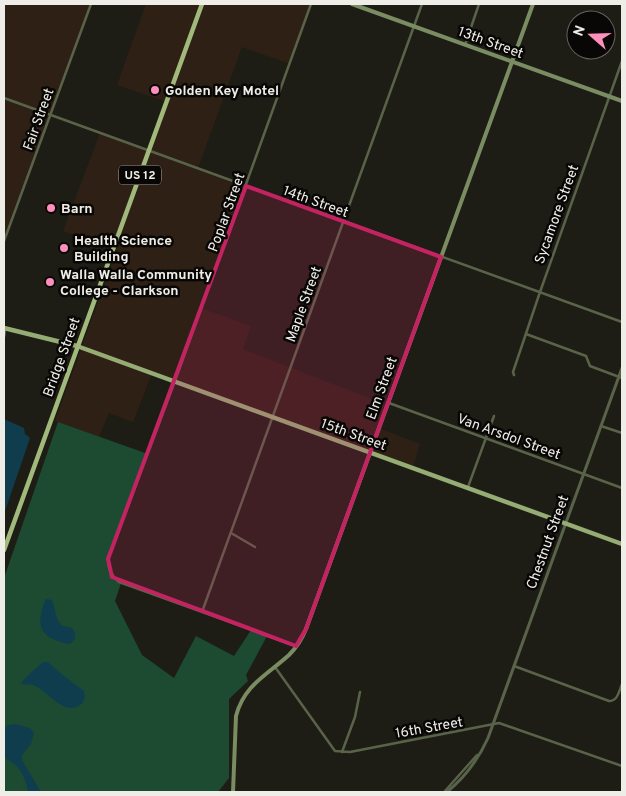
<svg xmlns="http://www.w3.org/2000/svg" width="626" height="796" font-family="Overpass,sans-serif">
  <rect width="100%" height="100%" fill="#1e1d15"/>
  <path fill="#2f2015" d="M4,4H91L4,237Z
    M146,4H311L290,64L242,47L198,168L246,186L201,308L251,326L243,349L387,405L379,428L420,444L413,467L152,373L133,422L109,413L99,437L55,421L117,250L63,231L100,133L149,150L167,102L117,85Z"/>
  <path fill="#1c4b31" d="M58,422L148,454L108,559C108,571 112,576 121,583L115,601L142,655L174,678L196,636L234,656L251,630L267,636L246,675L248,681L229,699V778L218,792H4V578Z"/>
  <path fill="#0f3d4e" d="M4,419L24,428L25,434L30,438L4,514Z
    M46,599L52,600C56,609 54,615 61,625L72,628L75,633V639L70,644C51,640 37,635 41,614C43,608 43,603 46,599Z
    M43,662H48L64,676L84,691C85,697 85,702 80,705C65,716 48,693 36,686C32,684 26,685 21,684L24,679Z
    M16,724L30,728L34,733L31,744L22,755V760L41,792H28C26,779 20,765 6,759L4,753V728L8,725Z"/>
  <g fill="none" stroke-linecap="round" stroke-linejoin="round">
    <path stroke="#586349" stroke-width="2.5" d="M465,45L479,4
      M4,98L622,322
      M4,241L91,4
      M526,334L586,356L590,366L622,378
      M514,375L513,372L540,292L622,61
      M389,403L622,488
      M601,426L622,433
      M468,487L494,416
      M231,533L255,547
      M202,612L422,4
      M296,646L119,582C111,575 108,569 108,559L175,381L311,4
      M514,666L609,701C618,701 619,691 622,684
      M275,667L335,751L350,752L499,723L622,766
      M342,752L355,717L360,692
      M445,791L477,755"/>
    <path stroke="#586349" stroke-width="3" d="M4,336L5,329
      M447,792C464,778 479,758 488,738L622,368"/>
    <path stroke="#7a8c62" stroke-width="4" d="M352,4L622,101
      M233,792L236,716C244,685 267,675 289,655C296,648 302,639 306,629L533,4"/>
    <path stroke="#95ac74" stroke-width="4.5" d="M4,328L77,346L622,544"/>
    <path stroke="#a1ba7c" stroke-width="4.5" d="M4,550L202,4"/>
  </g>
  <path fill="#c42362" fill-opacity="0.2" stroke="#c42362" stroke-width="4" stroke-linejoin="round" d="M246,186L441,257L306,629L296,646L112,577L108,559Z"/>
  <g fill="#fe8ebb" stroke="#080705" stroke-width="2">
    <circle cx="155" cy="90" r="5"/>
    <circle cx="51" cy="208" r="5"/>
    <circle cx="64" cy="248" r="5"/>
    <circle cx="50" cy="282" r="5"/>
  </g>
  <g text-anchor="middle" stroke-width="5" stroke-linejoin="round" paint-order="stroke">
    <rect fill="#080705" stroke="#aaa8a4" stroke-width="1" x="119" y="165.5" width="42" height="19" rx="4"/>
    <g font-size="12" font-weight="bold" fill="#efede8">
      <text x="140" y="179">US 12</text>
    </g>
    <g font-size="14" fill="#efede8" stroke="#080705">
      <text transform="translate(491 42) rotate(20)" y="5">13th Street</text>
      <text transform="translate(38 119) rotate(-70)" y="5">Fair Street</text>
      <text transform="translate(316 201) rotate(20)" y="5">14th Street</text>
      <text transform="translate(226 212) rotate(-70)" y="5">Poplar Street</text>
      <text transform="translate(556 214) rotate(-70)" y="5">Sycamore Street</text>
      <text transform="translate(303 304) rotate(-70)" y="5">Maple Street</text>
      <text transform="translate(61 357) rotate(-70)" y="5">Bridge Street</text>
      <text transform="translate(381 388) rotate(-70)" y="5">Elm Street</text>
      <text transform="translate(354 434) rotate(20)" y="5">15th Street</text>
      <text transform="translate(509 436) rotate(20)" y="5">Van Arsdol Street</text>
      <text transform="translate(547 542) rotate(-70)" y="5">Chestnut Street</text>
      <text transform="translate(429 727) rotate(-10)" y="5">16th Street</text>
    </g>
    <g font-size="14" font-weight="bold" fill="#efede8" stroke="#080705" text-anchor="start">
      <text x="165" y="95">Golden Key Motel</text>
      <text x="61" y="213">Barn</text>
      <text x="74" y="245">Health Science<tspan x="74" dy="16">Building</tspan></text>
      <text x="60" y="279">Walla Walla Community<tspan x="60" dy="16">College - Clarkson</tspan></text>
    </g>
  </g>
  <rect width="626" height="796" fill="none" stroke="#efede8" stroke-width="10"/>
  <g transform="translate(591 35) rotate(290)"><circle r="24" fill="#080705" stroke="#646360"/>
  <path d="M0-4L9 19L0 12L-9 19Z" fill="#fe8ebb"/>
  <text y="-8" font-size="14" font-weight="bold" text-anchor="middle" fill="#efede8">N</text>
  </g>
</svg>
